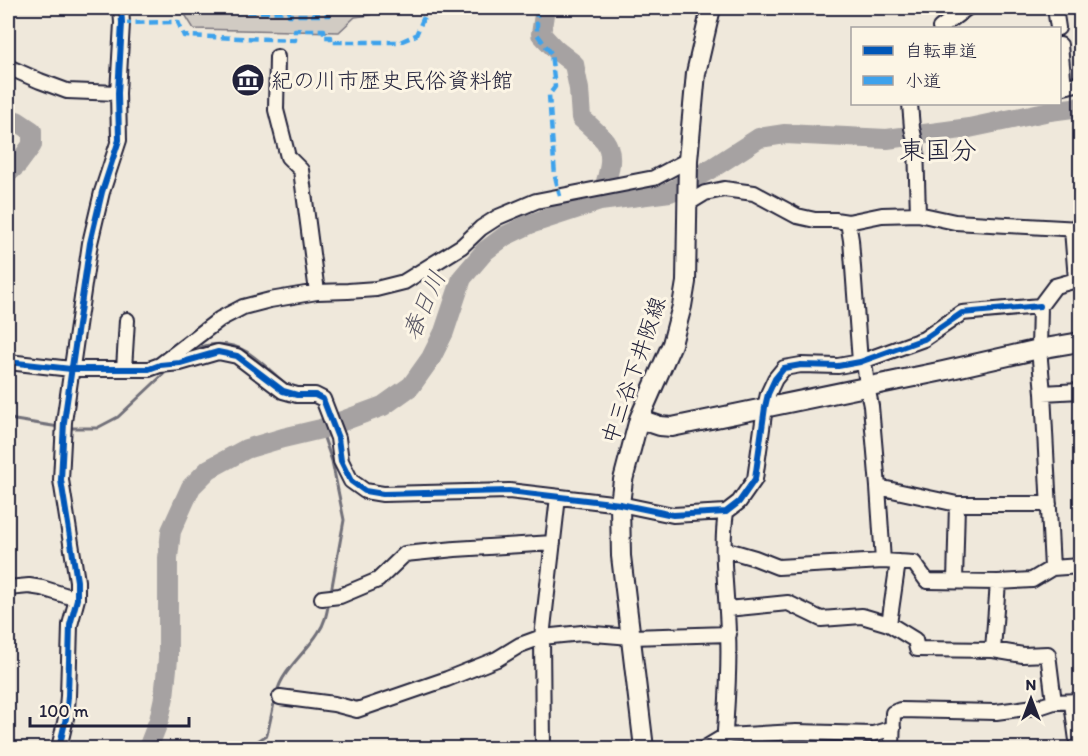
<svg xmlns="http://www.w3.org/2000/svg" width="1088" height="756" font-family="Itim,'Klee One',sans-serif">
  <rect width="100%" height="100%" fill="#efe8db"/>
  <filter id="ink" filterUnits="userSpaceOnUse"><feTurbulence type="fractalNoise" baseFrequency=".0167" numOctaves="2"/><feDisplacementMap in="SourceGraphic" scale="12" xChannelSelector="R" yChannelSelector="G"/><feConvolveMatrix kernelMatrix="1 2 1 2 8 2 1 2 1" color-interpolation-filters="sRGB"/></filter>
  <g filter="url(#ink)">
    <path fill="#d1cbc3" stroke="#7a767f" stroke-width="1.5" d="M181,8H371L370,15L355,17L339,32L194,29Z"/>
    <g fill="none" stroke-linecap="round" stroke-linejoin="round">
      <path stroke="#716f79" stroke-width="3" d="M183,357C199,342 228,340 247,352C261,361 275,375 288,386
        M8,418L15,420L59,427
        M69,428H97L118,417L169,369
        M321,429L332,461L344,520L331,592
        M277,693C281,672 307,651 318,633C325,623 327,613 329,601
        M247,748L267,735L275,699"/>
      <path stroke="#a6a2a2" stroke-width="20" d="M545,8L541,34L556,50L574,64L579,89L581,118C589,125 598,133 605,141C617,158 605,183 600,201
        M8,121H17L32,131V145L18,164L8,173
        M148,748L159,720L164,697L168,659V558L171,531L191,487L209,469L246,449L283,438L321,429L383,406L411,386L431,358L444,332L462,278L485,251L505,236L530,224L600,201L670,192L714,167L759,138L785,134L887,139L969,128L1050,111L1080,107"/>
      <defs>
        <path id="street" d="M1055,8L1058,28
          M940,28L967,8
          M1060,45L1064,87
          M277,57L276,110L288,157L301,170L317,292
          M8,67L40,81L67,91L118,93
          M1060,88L1080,83
          M910,104L912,128L916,145L918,214
          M687,204L705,193L724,189L754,193L797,216L815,220H835L848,222L882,215L918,214L955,222L1080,229
          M848,222L851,240L860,362
          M1072,229L1076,280
          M864,361L867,386L871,406L878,487L957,504H1049
          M8,362L71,369H149L160,365L180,363L218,352L237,356L283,391L297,395H315L323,399L338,438L341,461L351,481L365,491L383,494L509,491L620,504L673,515L726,512L739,502L755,479L765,407L768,394L775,379L784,368L801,365L838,366L860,362L924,339L962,313L1040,306
          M160,365L220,319L243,307L270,300L317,292L348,291L376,289L404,282L462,246L481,228L498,217L536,201L654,178L688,160
          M124,369L127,320
          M1043,393L1080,391
          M878,487L883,561
          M724,549L755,558L778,567L883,561L914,563L927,581L998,582
          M1052,568L1043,393L1039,349L1040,306L1055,286L1080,279
          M955,581L957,504
          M8,588L29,586L42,588L77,599
          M322,598L340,596L378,580L405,554L455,549L553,543
          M727,609L788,603L821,619L862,616L889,624L915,640L917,649L993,650L1023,655L1048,654L1054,702
          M889,624L898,562
          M993,650L998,582L1032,580L1052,568L1080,566
          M280,697L334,704L357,710L447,679L497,659L520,645L542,637L582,633L631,637L729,634
          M1072,703L1078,748
          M59,748L66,718L68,696L70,625L77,599V581L61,480L64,422L90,243L102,192L119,140L118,93L122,23L121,8
          M543,748L542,637L558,497
          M705,748L725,736L796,732L873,734L893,728
          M724,748C726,710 730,672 728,633C727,593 720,552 726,512
          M892,748L893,713L900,710L996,712L1042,706L1054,702L1080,701"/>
        <path id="secondary" d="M639,419L660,426L672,427L943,371L1039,349L1080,342
          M644,748L621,556L620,504L623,480L639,419L672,344L682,306L686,282L688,160L696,73L711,8"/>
      </defs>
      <use href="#street" stroke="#22223b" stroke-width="18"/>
      <use href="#secondary" stroke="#22223b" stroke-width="22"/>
      <use href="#street" stroke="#fcf5e5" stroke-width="14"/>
      <use href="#secondary" stroke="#fcf5e5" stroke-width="18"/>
      <path stroke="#3ea2ec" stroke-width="4.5" stroke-dasharray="9 4.5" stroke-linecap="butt" d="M237,8V12H289V15H331
        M510,8H537
        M537,8V34L551,53L555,87L549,95L555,176L560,196
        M122,23L178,22L184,36L295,40V30H324V37H331V42H400L416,35L428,8"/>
      <defs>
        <path id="cycleway" d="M8,362L71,369H149L160,365L180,363L218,352L237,356L283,391L297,395H315L323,399L338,438L341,461L351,481L365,491L383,494L509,491L620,504L673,515L726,512L739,502L755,479L765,407L768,394L775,379L784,368L801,365L838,366L860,362L924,339L962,313L1040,306
          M59,748L66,718L68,696L70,625L77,599V581L61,480L64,422L90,243L102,192L119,140L118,93L122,23L121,8"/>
      </defs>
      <use href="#cycleway" stroke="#fcf5e5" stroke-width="10"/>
      <use href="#cycleway" stroke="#0057b8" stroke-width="6"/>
    </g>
  </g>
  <defs>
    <symbol id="museum-disc" viewBox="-11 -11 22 22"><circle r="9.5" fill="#22223b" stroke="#fcf5e5"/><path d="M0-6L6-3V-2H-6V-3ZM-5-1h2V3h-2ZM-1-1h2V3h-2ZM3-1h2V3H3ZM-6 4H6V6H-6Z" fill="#fff"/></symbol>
  </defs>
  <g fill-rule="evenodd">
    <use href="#museum-disc" x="229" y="61" width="38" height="38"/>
  </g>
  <g text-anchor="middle" stroke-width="6" stroke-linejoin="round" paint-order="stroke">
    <g font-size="22" fill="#22223b" stroke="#fcf5e5" text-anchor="start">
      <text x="271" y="88">紀の川市歴史民俗資料館</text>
    </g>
    <g font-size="22" fill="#22223b" stroke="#fcf5e5">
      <text transform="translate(633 370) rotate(-71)" y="8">中三谷下井阪線</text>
    </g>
    <g font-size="24" font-style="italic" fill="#575564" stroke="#fcf5e5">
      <text transform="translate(424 305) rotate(-66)" y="8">春日川</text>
    </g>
    <g font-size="26" fill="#22223b" stroke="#fcf5e5">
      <text x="938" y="159">東国分</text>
    </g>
  </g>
  <rect width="1088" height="756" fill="none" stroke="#fcf5e5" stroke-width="30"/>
  <rect x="15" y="15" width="1058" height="726" fill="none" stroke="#22223b" stroke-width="2" filter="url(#ink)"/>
  <rect x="851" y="27" width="210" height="78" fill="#fcf5e5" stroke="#a5a1a1" stroke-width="1.5"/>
  <rect x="863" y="46" width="30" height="9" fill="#0057b8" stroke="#a5a1a1" stroke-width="1.5"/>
  <text x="905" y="57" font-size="18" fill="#22223b">自転車道</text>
  <rect x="863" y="76" width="30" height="9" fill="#3ea2ec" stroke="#a5a1a1" stroke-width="1.5"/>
  <text x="905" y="87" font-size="18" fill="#22223b">小道</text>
  <g transform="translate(1031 699)" stroke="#fcf5e5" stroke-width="4.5" paint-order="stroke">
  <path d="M0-4.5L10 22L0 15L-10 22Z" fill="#22223b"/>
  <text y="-9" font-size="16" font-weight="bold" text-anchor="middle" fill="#22223b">N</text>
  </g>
  <path d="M30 717v9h159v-9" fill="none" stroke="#22223b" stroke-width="3"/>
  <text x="39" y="717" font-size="18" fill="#22223b" stroke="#fcf5e5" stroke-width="4.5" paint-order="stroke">100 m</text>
</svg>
